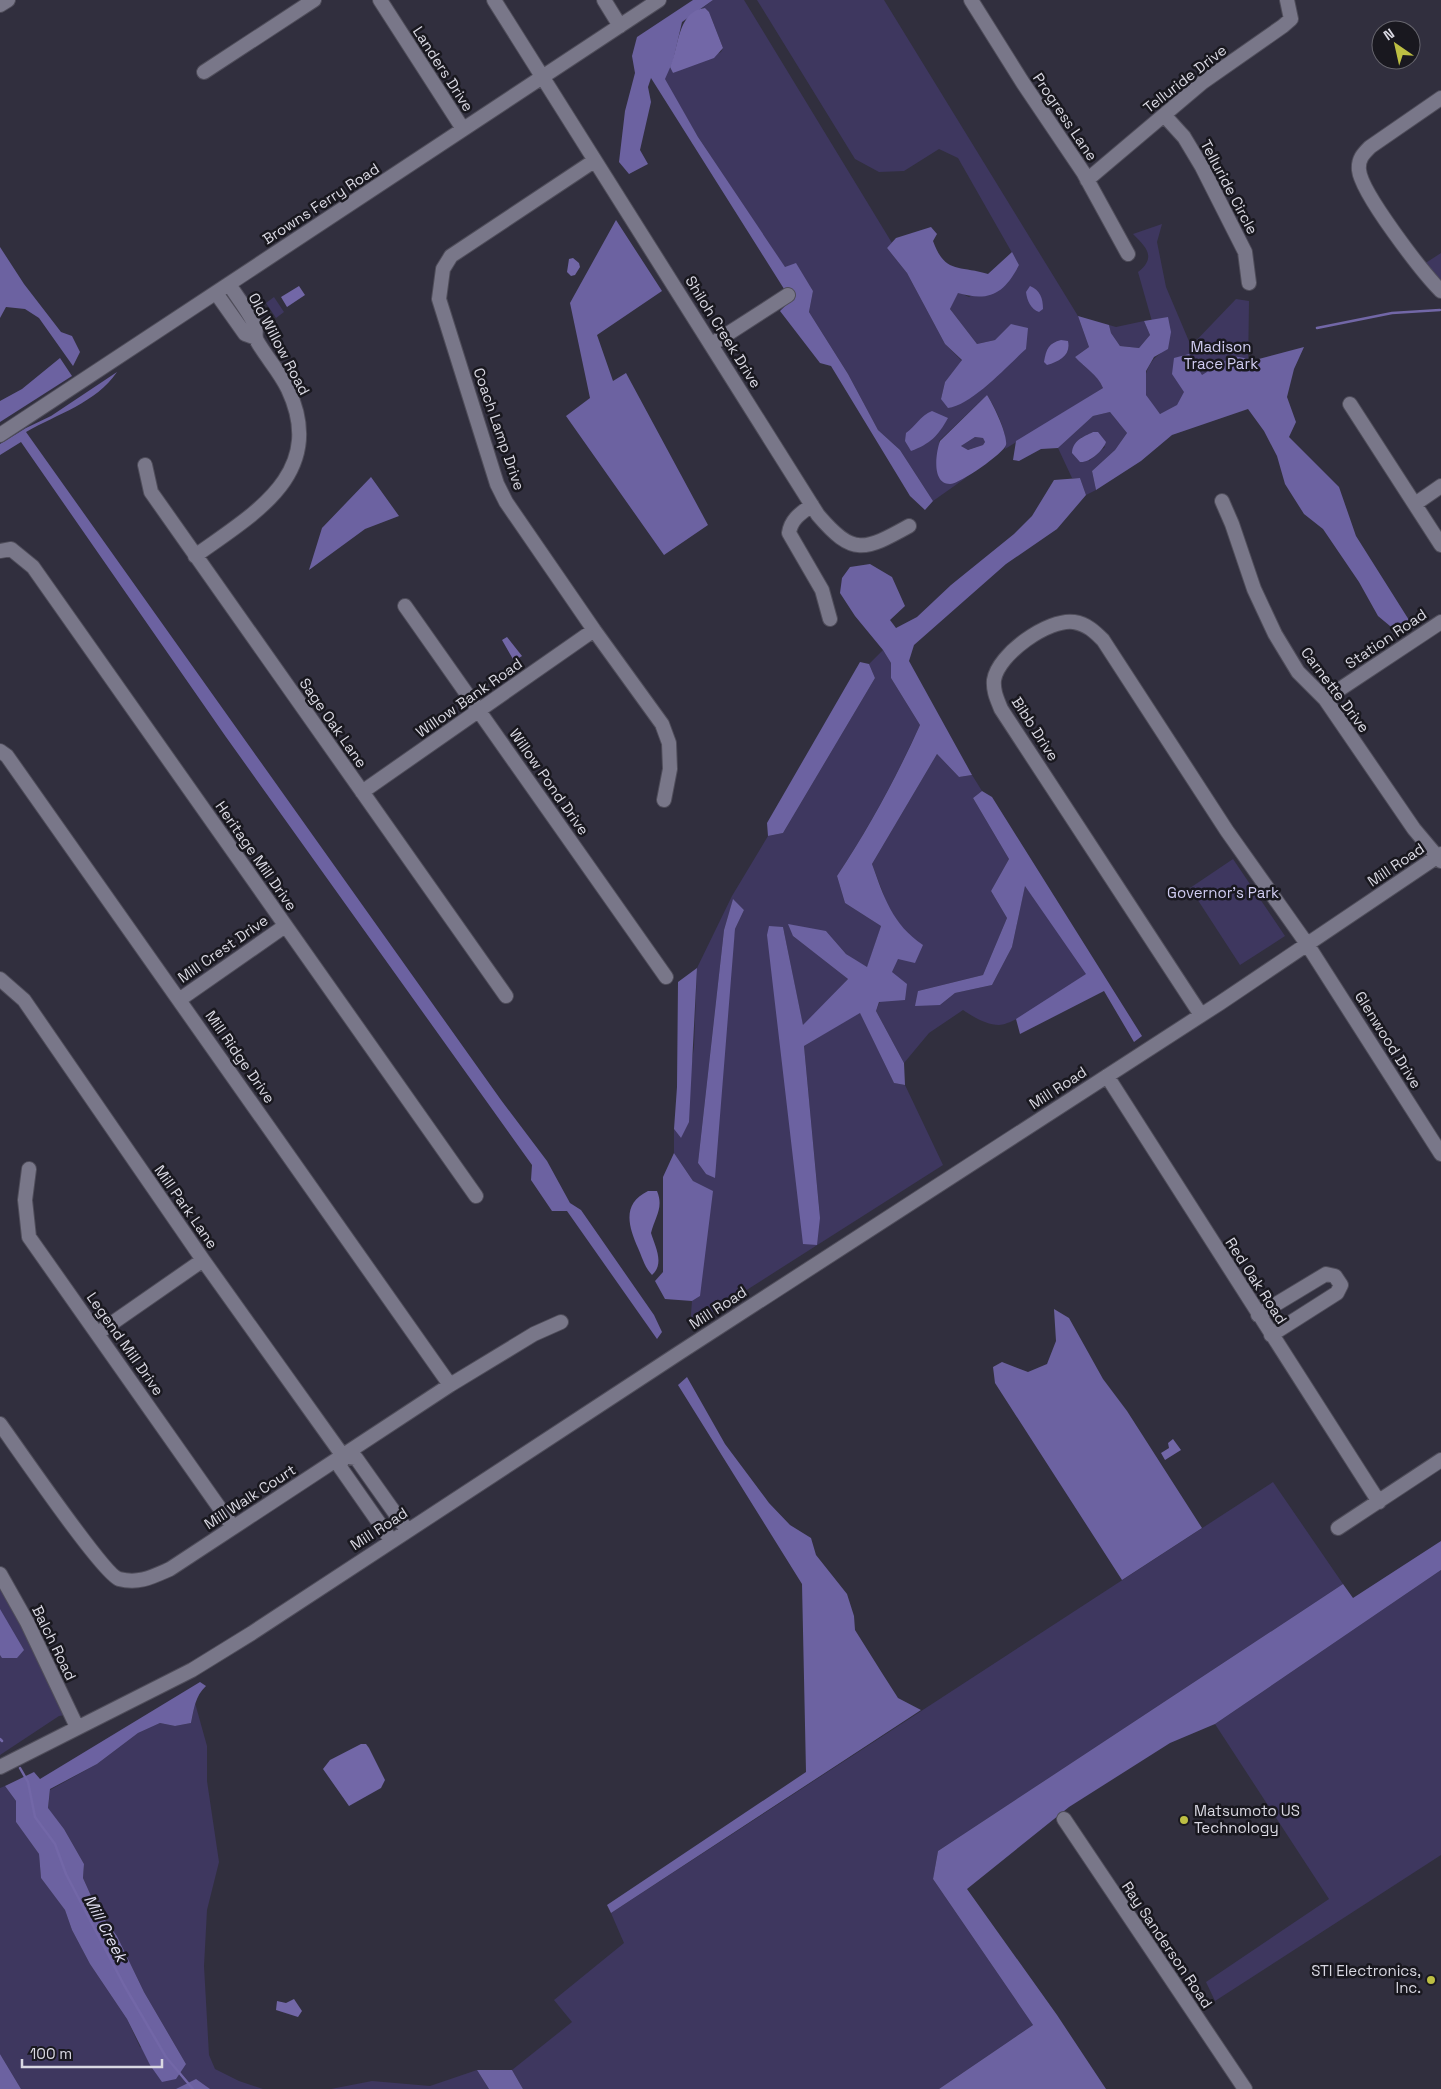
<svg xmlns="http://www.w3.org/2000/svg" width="1441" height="2089" font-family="'Space Grotesk',sans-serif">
  <rect width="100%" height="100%" fill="#312f3e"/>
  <path fill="#3e375f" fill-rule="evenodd" d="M713,0H744L892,243L887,248L907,273L945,344L962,361L945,382L941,399L1011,324L995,340L977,344L950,309L958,292L969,297L1019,265L958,158L939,149L904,171L879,172L855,159L757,0H884L1078,316L1089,347L1075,357C1086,369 1097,373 1103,388L1005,449C1009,435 995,407 987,395L939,441L951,484L967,477L933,501L900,450L878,430L848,374L809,312L813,291L796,264L785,268L698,137L664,79L670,67L673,73L721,52L723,48L709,12L705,8L701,9Z
    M1162,224L1157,242L1166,287L1191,346L1236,299L1249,301L1248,372L1160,414C1156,408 1148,401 1146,395C1141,380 1148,361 1161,353L1138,272C1157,257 1146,247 1133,234Z
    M1441,253V283L1424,264Z
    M274,297L284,312L276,318L266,303Z
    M1144,321L1150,335L1139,348L1120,346L1111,333L1109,325L1116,327Z
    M1110,412L1127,433L1115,450L1092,471L1096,490L1086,495L1080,478H1072L1058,448L1093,416ZM1093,432L1105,447L1089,461L1081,438Z
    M975,437L983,438L985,442L983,445L968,450L961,446Z
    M883,650L891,663V678L920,725C896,777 869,828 837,876L845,903L881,926L867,968L846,954L826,931L793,936L848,979L803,1026L783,927L820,1218L804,1046L860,1012L894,1083L905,1085L943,1165L690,1326L692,1301L700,1296L693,1181L674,1153V1129L681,1138L694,1047L697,968L732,896L768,836L783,833L875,678L869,664ZM733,900L744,910L735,929L706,1174L698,1163L724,930Z
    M937,754L959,777L972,775L982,791L973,798L1009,859L991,891L1007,918L983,975L918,991L940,1005L955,993L992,985L1012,947L1025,885L1087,974C1070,985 1016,1025 999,1025C987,1025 973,1017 963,1010L929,1033L904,1063L876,1011L907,934L889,909L872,864Z
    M1233,859L1285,936L1240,965L1190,888Z
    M1273,1482L1343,1584L938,1851L933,1879L1033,2025L939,2089H523L512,2070L572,2022L554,2000L624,1943L611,1913Z
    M1441,1570V1855L1215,2001L1206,1982L1329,1899L1215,1724Z
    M0,1574L71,1714L59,1716L0,1755Z
    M195,1703L207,1746V1781L219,1862L207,1910L204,1966L209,2055L215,2069L239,2081L263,2089H21L0,2054V1788L5,1786L16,1801V1822L39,1854L41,1878L65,1910L72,1930L90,1964L127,2019L140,2047L186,2064L144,1992L117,1936L97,1909L83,1878L84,1864L64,1829L48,1809L50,1790L97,1764L138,1733L160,1723L175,1726L191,1723Z
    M477,2070L489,2089H331L372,2081L430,2086Z"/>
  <path fill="#6c62a1" d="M693,0H713L682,22L673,61L665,79L698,137L785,267L796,263L813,291L809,312L848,374L878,430L900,450L933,501L925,510L910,496L831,366L820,363L780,311L791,300L651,78L648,87L651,102L640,150L648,164L629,174L619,162L625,111L635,73L632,56L637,37Z
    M616,220L662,291L597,335L613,381L626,373L708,525L664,555L566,416L590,398L570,303Z
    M931,227L937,234L933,241C945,274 958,265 988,274L1012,252L1019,265C1004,294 989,302 958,293L950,309L977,344L995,340L1011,324L1028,328L1026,349C1007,366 972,405 948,408L941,399L945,382L962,360L945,344L907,273L887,248L896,238Z
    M0,247L24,284L61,332L72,336L80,352L73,366L39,318L25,309L6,307L0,318Z
    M1030,286C1040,290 1043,298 1043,309L1039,312C1031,309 1027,301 1026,292Z
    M1078,316L1109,325L1111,333L1120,346L1139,348L1150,335L1144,321L1168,317L1171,332L1168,349L1154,357L1146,371V395L1160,414L1177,405L1184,392L1172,374L1174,358L1189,354L1202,375L1233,356L1255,360L1304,347L1294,369L1287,397L1296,422L1289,437L1339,487L1356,536L1414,628L1402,636L1378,616L1359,582L1323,529L1304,514L1285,484L1277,456L1264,431L1248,409L1172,435L1141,461L1096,490L1092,471L1115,450L1127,433L1110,412L1093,416L1058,448L1041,449L1019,461L1013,460L1016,441L1103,388C1097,374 1085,368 1075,357L1089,347Z
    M60,358L72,376L0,422V401L22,389Z
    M117,372C96,403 57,414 26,432L501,1100L547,1161L570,1203L581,1210L654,1315L662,1332L657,1339L567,1211H552L531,1180L532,1165L226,737L21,442L0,455V444L26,428L51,416Z
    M932,411L948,418C938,436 930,444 911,451L905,441L906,433C916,426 920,416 932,411Z
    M371,477L399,516L365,529L309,570L322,528Z
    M1080,478L1086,495L1057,529L1006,564L914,645L909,661L972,775L959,777L937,754L872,864C884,897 892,924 923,945L915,963L898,959L892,972L907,984L905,1000L879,1002L876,1011L904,1063L905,1085L894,1083L860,1013L804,1046L820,1218L817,1245L803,1244L767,935L769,926L783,927L803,1025L848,979L793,936L788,924L826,931L846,954L867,967L881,926L845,903L837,876C869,828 896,778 920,725L891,678V663L883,650L855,616L840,593L842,578L850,567L870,564L892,577L905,606L890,620L896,628L917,617L951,585L1014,534L1032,516L1054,480Z
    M860,662L869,664L875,678L783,833L768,836L767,823Z
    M982,791L992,797L1142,1036L1134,1042L1104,991L1020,1034L1016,1019L1086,974L1025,886L1012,947L992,985L955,993L940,1005L915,1006L918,991L983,975L1007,918L991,891L1009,859L973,798Z
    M733,899L744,910L735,929L715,1178L706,1174L698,1163L724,930Z
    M697,968L689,1122L681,1138L674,1129L677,1087L678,982Z
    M674,1153L693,1181L713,1191L700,1296L692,1301L665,1299L655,1281L663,1272V1177Z
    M1054,1309L1069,1318L1103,1379L1127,1411L1202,1528L1122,1580L995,1383L993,1367L1002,1362L1028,1372L1047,1364L1056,1341Z
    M687,1377L725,1444L769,1503L790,1525L811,1538L816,1555L847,1594L854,1616L855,1630L882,1673L898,1698L921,1710L611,1913L607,1905L806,1772L802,1584L678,1385Z
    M1441,1541V1570L1215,1724L1170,1743L1069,1807L967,1889L1057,2015L1106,2089H939L1033,2025L933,1879L938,1851L1343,1584L1353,1598Z
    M0,1609L24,1650L17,1658H2L0,1655Z
    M200,1682L206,1686C195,1696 194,1709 191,1723L175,1726L160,1723L138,1733L97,1764L50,1789L48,1808L64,1829L84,1864L83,1878L97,1909L117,1936L144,1992L186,2064L176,2079L162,2082L150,2065L127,2019L90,1964L72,1930L65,1910L41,1878L39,1854L16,1822V1801L5,1786L34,1772L40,1779Z
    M0,2054L21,2089H0Z
    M477,2070H512L523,2089H489Z
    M196,2079L210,2089H176Z"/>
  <path fill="#7267a7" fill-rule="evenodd" d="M705,8L709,12L723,48L714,58L673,73L670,67C679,48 677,11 705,8Z
    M573,258L579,263L580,267L575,275L571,276L567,272L569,259Z
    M299,286L305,295L287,307L281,297Z
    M1061,340L1068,341C1071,355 1060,361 1047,365L1044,362C1046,349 1049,343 1061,340Z
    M987,395C993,404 1008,435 1006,445C1004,453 960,484 950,484C931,484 936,452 940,441ZM975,437L983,438L985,442L983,445L968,450L961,446Z
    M1093,432H1098L1106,442C1103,451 1089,463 1080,462L1072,453C1073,440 1083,437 1093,432Z
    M507,637L522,656L514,661L502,640Z
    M648,1191H657C664,1208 655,1217 651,1233C655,1246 665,1264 652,1275C645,1268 642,1257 638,1248C628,1225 622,1204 648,1191Z
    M1173,1439L1181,1450L1165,1460L1161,1453L1169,1448L1168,1443Z
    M361,1744H366L369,1748L385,1780L381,1788L349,1806L323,1769L330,1760Z
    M294,1999L302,2011L298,2017L276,2010L277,2001L286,2003Z"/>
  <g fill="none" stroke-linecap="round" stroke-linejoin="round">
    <path stroke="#7267a7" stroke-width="2.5" d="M1317,328L1392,313L1440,310
      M0,1739L2,1741
      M20,1768L28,1782L35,1817L55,1844L66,1874L124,1985L166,2057L193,2089"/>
    <defs>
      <path id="minor" d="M380,0L463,129
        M494,0L818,515C853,556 864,551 909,526
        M604,0L620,26
        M971,0L1023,83L1083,172L1128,254
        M0,5L8,0
        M204,72L314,0
        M1441,98L1370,147C1363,154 1358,159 1359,170C1361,193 1423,273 1441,291
        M1164,115L1184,137L1202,167L1245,252L1249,283
        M594,161L451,256L443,269L439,299L497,484L506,502L594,630L662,724L669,743L670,769L664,800
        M1087,180L1203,82L1283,26L1291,19L1287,0
        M216,293L245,334L256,338
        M712,344L788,295
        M1350,404L1441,545
        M0,435L659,0
        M145,465L151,492L506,996
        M1222,501L1232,524L1254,589L1275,634L1298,672L1325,699L1414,829L1441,861
        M1415,504L1441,486
        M812,505C801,513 791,519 789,533L822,590L830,619
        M0,551L11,549L33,567L476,1196
        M195,556C253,514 328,474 288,389C280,372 266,357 257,341C254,336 257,331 255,326C251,314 236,296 229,284
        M405,606L666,977
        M1325,699L1441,622
        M0,751L7,756L450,1385
        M362,792L594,630
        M0,979L24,1000L203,1260L343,1456L356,1458L407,1530
        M179,1000L285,926
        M1201,1015L1001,709C997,699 993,691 994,680C998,654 1049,618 1074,622C1087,624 1095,632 1103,640L1227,831L1307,944L1441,1154
        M1107,1076L1379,1502
        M29,1169L25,1200L29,1237L233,1527
        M1258,1315L1326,1274L1335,1276L1341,1285L1337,1293L1271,1335
        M98,1333L203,1260
        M0,1424C16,1446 104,1575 119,1579C139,1584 152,1577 170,1569L450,1385L534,1334L561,1322
        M343,1456L340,1467L391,1540
        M1338,1528L1441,1460
        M0,1574L27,1622L77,1727
        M0,1767L192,1670L252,1633L679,1353L1220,1003L1441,854
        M1064,1819L1245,2089"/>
    </defs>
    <use href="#minor" stroke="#4f4d5a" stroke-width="16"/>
    <use href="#minor" stroke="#797789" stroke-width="14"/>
  </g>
  <g fill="#bdbf43" stroke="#19181f" stroke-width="2">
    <circle cx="1184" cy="1820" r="5"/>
    <circle cx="1431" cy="1980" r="5"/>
  </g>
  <g text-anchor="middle" stroke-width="5" stroke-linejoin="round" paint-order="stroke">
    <g font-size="15" fill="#d9d8e2" stroke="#19181f">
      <text transform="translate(443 69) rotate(57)" y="5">Landers Drive</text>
      <text transform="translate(1185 79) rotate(-38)" y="5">Telluride Drive</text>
      <text transform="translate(1065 117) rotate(56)" y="5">Progress Lane</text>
      <text transform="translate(1229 187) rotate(62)" y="5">Telluride Circle</text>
      <text transform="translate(321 204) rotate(-33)" y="5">Browns Ferry Road</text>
      <text transform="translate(723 332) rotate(58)" y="5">Shiloh Creek Drive</text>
      <text transform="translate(279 344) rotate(62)" y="5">Old Willow Road</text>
      <text transform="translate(499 429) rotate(71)" y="5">Coach Lamp Drive</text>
      <text transform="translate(1386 639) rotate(-34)" y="5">Station Road</text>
      <text transform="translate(1335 690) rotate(53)" y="5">Carnette Drive</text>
      <text transform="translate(469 698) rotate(-35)" y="5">Willow Bank Road</text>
      <text transform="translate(333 723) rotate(55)" y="5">Sage Oak Lane</text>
      <text transform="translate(1035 729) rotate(57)" y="5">Bibb Drive</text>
      <text transform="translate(549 782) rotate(55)" y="5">Willow Pond Drive</text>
      <text transform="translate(256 856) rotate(55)" y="5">Heritage Mill Drive</text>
      <text transform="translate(1396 865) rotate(-34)" y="5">Mill Road</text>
      <text transform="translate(223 949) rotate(-35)" y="5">Mill Crest Drive</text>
      <text transform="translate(1388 1040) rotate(58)" y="5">Glenwood Drive</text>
      <text transform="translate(240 1057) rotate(55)" y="5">Mill Ridge Drive</text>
      <text transform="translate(1058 1088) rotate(-33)" y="5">Mill Road</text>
      <text transform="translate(186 1207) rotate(55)" y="5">Mill Park Lane</text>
      <text transform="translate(1256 1281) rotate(57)" y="5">Red Oak Road</text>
      <text transform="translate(718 1308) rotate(-33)" y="5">Mill Road</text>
      <text transform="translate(125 1344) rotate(55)" y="5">Legend Mill Drive</text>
      <text transform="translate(250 1497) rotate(-33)" y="5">Mill Walk Court</text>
      <text transform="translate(379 1529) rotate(-33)" y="5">Mill Road</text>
      <text transform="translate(54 1643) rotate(64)" y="5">Balch Road</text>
      <text transform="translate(1167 1945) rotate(56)" y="5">Ray Sanderson Road</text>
    </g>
    <g font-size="15" fill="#d0ccf1" stroke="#19181f">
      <text x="1221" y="352">Madison<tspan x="1221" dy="17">Trace Park</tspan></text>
      <text x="1223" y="898">Governor's Park</text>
    </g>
    <g font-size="15" fill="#d9d8e2" stroke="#19181f" text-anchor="start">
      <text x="1194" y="1816">Matsumoto US<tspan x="1194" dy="17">Technology</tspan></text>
      <text x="1421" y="1976" text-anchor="end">STI Electronics,<tspan x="1421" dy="17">Inc.</tspan></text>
    </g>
    <g font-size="16" font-style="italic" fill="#e3e1f4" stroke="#19181f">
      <text transform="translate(106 1928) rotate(62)" y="6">Mill Creek</text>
    </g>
  </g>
  <g transform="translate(1396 45) rotate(326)"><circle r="24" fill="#19181f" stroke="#66656d"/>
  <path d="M0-4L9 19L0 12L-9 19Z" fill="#bdbf43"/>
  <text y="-8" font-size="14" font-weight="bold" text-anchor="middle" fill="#d9d8e2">N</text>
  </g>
  <path d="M22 2059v8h140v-8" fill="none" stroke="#d9d8e2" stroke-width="2.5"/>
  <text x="30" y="2059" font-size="15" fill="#d9d8e2" stroke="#19181f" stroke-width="4" paint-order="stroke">100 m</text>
</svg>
